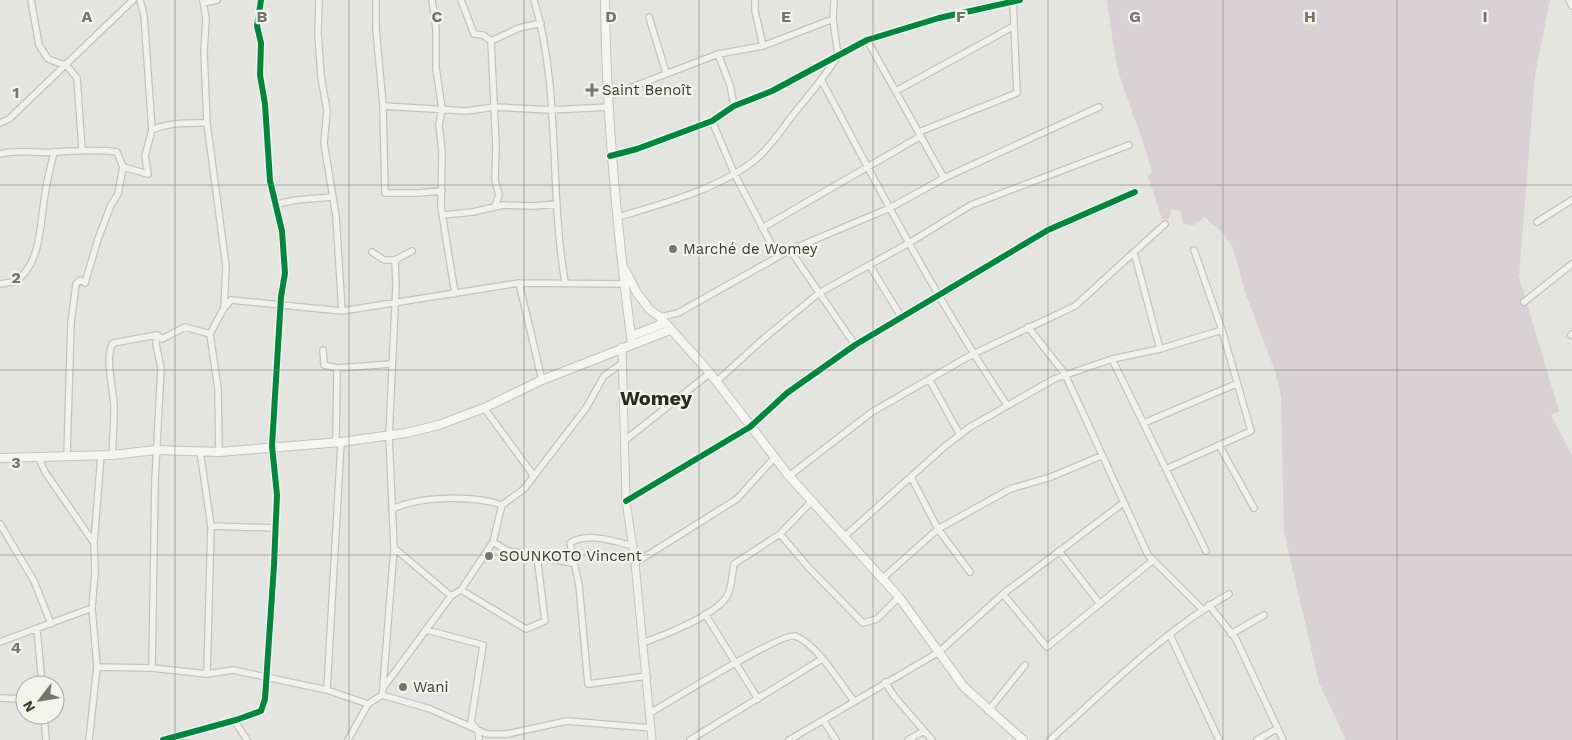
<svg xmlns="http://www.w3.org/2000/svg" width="1572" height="740" font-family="'Work Sans',sans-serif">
  <rect width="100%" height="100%" fill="#e4e4e0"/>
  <path fill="#d8d1d4" d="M1107,0H1550L1535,75L1519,277L1559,411L1551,415L1572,455V740H1346L1319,683L1284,532L1281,396L1275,371L1245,292L1233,248L1224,234L1205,217L1193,225L1183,224L1181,211L1171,209L1169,219H1162L1148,176L1152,172C1144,140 1130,109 1120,77C1113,51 1111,26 1107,0Z"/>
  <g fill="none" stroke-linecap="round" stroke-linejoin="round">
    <defs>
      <path id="minor" d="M31,0L39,45L48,59L67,66L77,78L82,149
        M140,0L144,15L152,130L145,156L148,174
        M203,0L206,19L204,52L207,123L226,266L224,308L210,334L218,389L219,452
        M319,0L318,33L321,77L327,110L324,143L336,216L342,311
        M376,0V29L383,106L385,193H417L442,191
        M432,0L436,29V68L442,109L439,125L442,151L441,207L455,294
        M461,0L474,34L483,35L491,41L496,146L495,180L499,195L495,206
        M534,0C561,88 549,191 565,282
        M755,0V11L763,46
        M1569,0L1572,6
        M204,3L217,0
        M649,17L666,73
        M867,40L944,178
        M491,41L519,28L541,23
        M718,54L730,85L734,106
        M822,81C880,191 938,302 1007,405
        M896,91L1014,26
        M609,96L718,54L763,46L833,19
        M383,106L467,111L494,107L550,110L610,107
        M712,121L734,173L778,257
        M0,123L9,119L133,0
        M152,130C169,122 189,123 207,123
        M919,132L1017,93L1013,1
        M0,154C18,149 36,154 55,152C77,151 95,149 117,152L123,167L148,174
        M610,156L637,149L712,121L734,106L772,91L867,40L939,18L1020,0
        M277,204L296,200L332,197
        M442,215L473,212L503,205L534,206L557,204
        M618,217C662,204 719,189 755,160C772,146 783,127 796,111C811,93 825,76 838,56L833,19L834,0
        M1537,222L1572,200
        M762,228L921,136
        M790,250L855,345
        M372,252L384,260H395
        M1134,252L1160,349
        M870,266L902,318
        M519,283L542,380
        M0,284L17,281C42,260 40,223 45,194C47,180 51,166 54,152
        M1524,302L1572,264
        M224,308L231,300L342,311L519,283L624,284
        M660,317L678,313L790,250L890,208L944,178L1099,107
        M1028,327L1065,374L1148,555L1203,610
        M1571,335L1572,334
        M323,350L324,365L337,368
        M1112,359L1206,551
        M929,379L960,435
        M716,382L761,341L819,293L909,243L971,205L1129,145
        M484,408L534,476
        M1144,423L1236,384
        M624,441L710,373
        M336,442L337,368L391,364
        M1219,445L1254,508
        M200,451L211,526L207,674
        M67,455L71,323L76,284L80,280L85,283L98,239L111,205L118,194L123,167
        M112,455C113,439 114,424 114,408C114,391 104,357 113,343L157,335L162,339L185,327L210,334
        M38,456L45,472L94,543
        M1166,469L1251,431L1222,330L1194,250
        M789,476L872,412L973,354L1075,306L1165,224
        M911,477L938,529L970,572
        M626,501L750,427L787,393L855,345L1048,230L1135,192
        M392,509C420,496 473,495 502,505
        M0,524L34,581L51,624
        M211,526L276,528
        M780,534L809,568L863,623L877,619L899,597
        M845,536L944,447L970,427L1054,379L1112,359L1160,349L1222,330
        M493,542L508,551L572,563
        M633,546C614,541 587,532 570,543L579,585L588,684L647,676
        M394,548L451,596
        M1059,551L1100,604
        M635,563L737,499L774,458
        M883,578L938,529L1010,489L1051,477L1101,456
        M461,590L526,629L545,621L537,556
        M1003,594L1047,647L1152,561
        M1209,605L1236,639L1283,740
        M705,614L758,699
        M37,629L42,685
        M427,630L483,645L471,722L478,731L479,740
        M1231,634L1264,615
        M1170,635L1219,740
        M0,642L92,608
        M642,643C662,636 720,614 728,594C732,586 732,573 734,564L780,534L812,501
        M97,667L152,668L207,674L233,670L327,690L368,704
        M152,668L155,481L161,368L156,344L157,335
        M885,682L894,696L932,740
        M383,686L394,548L389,436L396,286L395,260L412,251
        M327,690L341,442
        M382,695L430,709L487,734H507L567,721L651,728
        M0,698L25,699
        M988,711L1025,665
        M650,713C669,702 782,632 795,636C816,643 840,683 854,701
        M44,715L46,740
        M234,720L247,740
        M823,720L836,740
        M89,740L97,667L92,608L95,572L94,543L101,455
        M163,740L236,720L261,711L265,699L274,565L277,495L272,446L281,297L285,273L282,231L270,181L265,104L260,75L261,43L257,26L261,0
        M348,740L368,704L382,695L383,688L451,596L461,590L493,542L502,505L524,489L586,408L604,376L621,364
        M690,740L822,659
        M789,740L939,652L1003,594L1123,503
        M908,740L924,731
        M1050,740C1107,689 1162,632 1229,594
        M1257,740L1278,728"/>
      <path id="tertiary" d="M622,347L626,501L635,563L652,740"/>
      <path id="secondary" d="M605,0C606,115 617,230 632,344
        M625,270L637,293L650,310L660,317L710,373L789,476L899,597L964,687L1023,740
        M631,336L665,323
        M0,458L112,455L156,450L219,452L341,442L406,433L439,425L484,408L542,380L670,330"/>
    </defs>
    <use href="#minor" stroke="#c2c2be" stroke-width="8"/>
    <use href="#tertiary" stroke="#c2c2be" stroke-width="9"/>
    <use href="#secondary" stroke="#c2c2be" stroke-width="10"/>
    <use href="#minor" stroke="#f1f2ef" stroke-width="5.5"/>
    <use href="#tertiary" stroke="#f1f2ef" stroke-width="7"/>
    <use href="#secondary" stroke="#f5f5f4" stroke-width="8"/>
    <defs>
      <path id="cycleway" d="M610,156L637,149L712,121L734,106L772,91L867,40L939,18L1020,0
        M626,501L750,427L787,393L855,345L1048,230L1135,192
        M163,740L236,720L261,711L265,699L274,565L277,495L272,446L281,297L285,273L282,231L270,181L265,104L260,75L261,43L257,26L261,0"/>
    </defs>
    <use href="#cycleway" stroke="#f3f4ee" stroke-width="9"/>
    <use href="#cycleway" stroke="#00873e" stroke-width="6"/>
  </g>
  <path fill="none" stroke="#747669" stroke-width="1" stroke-opacity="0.55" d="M175,0V740M349,0V740M524,0V740M699,0V740M873,0V740M1048,0V740M1223,0V740M1397,0V740M0,185H1572M0,370H1572M0,555H1572"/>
  <g fill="#747669" stroke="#f3f4ee" stroke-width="2">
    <path d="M589.5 82.5h5v5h5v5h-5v5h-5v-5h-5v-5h5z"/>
    <circle cx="673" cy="249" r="5"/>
    <circle cx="489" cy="556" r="5"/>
    <circle cx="403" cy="687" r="5"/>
  </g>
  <g text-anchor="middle" stroke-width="4.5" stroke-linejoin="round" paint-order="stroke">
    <g font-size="15" fill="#373b29" stroke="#f3f4ee" text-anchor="start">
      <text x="602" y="95">Saint Benoît</text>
      <text x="683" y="254">Marché de Womey</text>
      <text x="499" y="561">SOUNKOTO Vincent</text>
      <text x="413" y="692">Wani</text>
    </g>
    <g font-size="20" font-weight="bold" fill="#282c1c" stroke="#f3f4ee">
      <text x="656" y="405">Womey</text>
    </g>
  </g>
  <g font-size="16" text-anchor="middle" font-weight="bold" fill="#747669" stroke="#f3f4ee" stroke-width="4.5" stroke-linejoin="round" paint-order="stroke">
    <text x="87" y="22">A</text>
    <text x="262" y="22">B</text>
    <text x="437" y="22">C</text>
    <text x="611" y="22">D</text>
    <text x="786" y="22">E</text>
    <text x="961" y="22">F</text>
    <text x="1135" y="22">G</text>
    <text x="1310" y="22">H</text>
    <text x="1485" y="22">I</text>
    <text x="16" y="98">1</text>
    <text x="16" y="283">2</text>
    <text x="16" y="468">3</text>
    <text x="16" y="653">4</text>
  </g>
  <g transform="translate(40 700) rotate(239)"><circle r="24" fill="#f3f4ee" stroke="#a8aa9f"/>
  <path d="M0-4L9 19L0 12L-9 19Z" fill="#747669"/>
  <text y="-8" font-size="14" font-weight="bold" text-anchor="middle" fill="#373b29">N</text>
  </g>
</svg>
